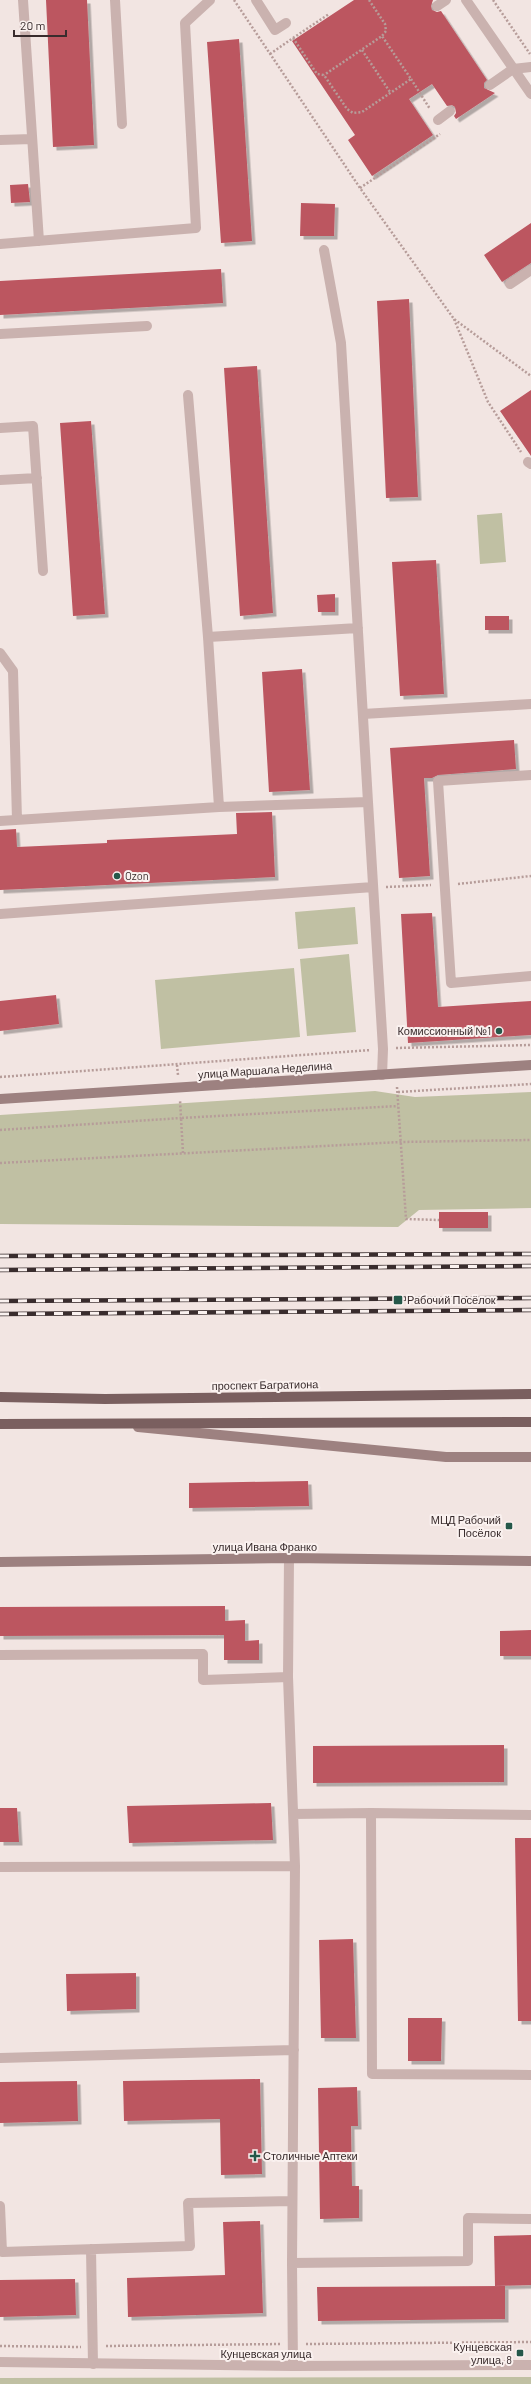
<svg xmlns="http://www.w3.org/2000/svg" width="531" height="2384" font-family="Barlow,sans-serif">
  <defs>
    <filter id="shadow"><feDropShadow dx="3.5" dy="3.5" stdDeviation="0" flood-color="#0004"/></filter>
  </defs>
  <rect width="100%" height="100%" fill="#f2e5e2"/>
  <path fill="#c0c0a3" d="M502,513L506,562L480,564L477,515Z
    M355,907L358,944L298,949L295,912Z
    M349,954L356,1032L307,1036L300,959Z
    M294,968L300,1037L161,1049L155,980Z
    M375,1091L415,1097L531,1092V1208L419,1210L398,1227L0,1224V1115Z
    M531,2377V2384H0V2378Z"/>
  <path fill="#bc5661" filter="url(#shadow)" d="M46,0H87L94,145L53,147Z
    M354,0H433L431,6L432,10L437,12L441,11L487,80L484,83V88L495,93L456,119L454,116L456,113L455,107L452,105L447,106L432,84L409,99L433,135L372,176L348,140L355,135L292,41Z
    M239,39L252,241L221,243L207,42Z
    M28,184L30,202L11,203L10,185Z
    M301,203L335,204L334,236H300Z
    M531,223V263L502,282L484,255Z
    M221,269L223,303L0,315V281Z
    M409,299L418,497L386,498L377,301Z
    M257,366L273,613L240,616L224,368Z
    M531,390V456L500,411Z
    M91,421L105,614L73,616L60,423Z
    M436,560L444,694L400,696L392,562Z
    M335,594V612H318L317,595Z
    M485,616H509V630H485Z
    M302,669L310,790L269,792L262,672Z
    M514,740L516,769L438,775L432,778H424L430,876L399,878L390,748Z
    M272,812L275,877L0,890V830L16,829L17,847L107,843V840L237,834L236,813Z
    M432,913L438,1007L531,1001V1035L408,1043L401,914Z
    M56,995L59,1024L0,1031V1001Z
    M439,1212H488V1228H439Z
    M308,1481L309,1506L189,1508V1483Z
    M225,1606V1621L245,1620V1641L259,1640V1660H224V1635L0,1636V1607Z
    M531,1630V1656H500V1631Z
    M504,1745V1782L313,1783V1746Z
    M271,1803L273,1840L129,1843L127,1806Z
    M0,1808H17L19,1842H0Z
    M515,1838H531V2021H518Z
    M353,1939L356,2038H321L319,1940Z
    M136,1973V2009L67,2011L66,1974Z
    M408,2018H442L441,2061H408Z
    M260,2079L262,2174L221,2175L220,2119L124,2121L123,2081Z
    M77,2081L78,2121L0,2123V2082Z
    M357,2087L358,2126H351L352,2186H359V2218L320,2219L318,2088Z
    M260,2221L263,2313L128,2317L127,2278L225,2275L223,2222Z
    M531,2235V2285L495,2286L494,2236Z
    M75,2279L76,2315L0,2317V2280Z
    M505,2286V2319L318,2321L317,2287Z"/>
  <g fill="none" stroke-linecap="round" stroke-linejoin="round">
    <path stroke="#b69c99" stroke-width="2.5" stroke-dasharray="2 2" stroke-linecap="butt" d="M234,0L360,188L454,319L531,376
      M369,0L385,24L386,31L382,36
      M493,0L530,54
      M293,38L329,14
      M362,50L390,92
      M270,54L293,38L317,74L324,75L347,109L353,113L362,112L411,79L382,36L324,75
      M411,79L430,109
      M360,188L440,134
      M454,319L488,402L521,452
      M458,884L531,876
      M386,887L431,885
      M396,1048L531,1045
      M177,1065L178,1075
      M0,1077L371,1050
      M397,1087L406,1219L439,1220
      M398,1092L531,1084
      M0,1130L181,1118L180,1100
      M183,1153L181,1118L398,1106
      M0,1163L400,1142L531,1140
      M306,2344L531,2342
      M0,2346L81,2347
      M106,2346L281,2344"/>
    <path stroke="#cab2af" stroke-width="10" d="M23,0L39,241
      M115,0L122,124
      M256,0L275,30L286,23
      M437,6L446,0
      M490,85L513,69L531,67
      M438,120L450,111
      M0,140L32,139
      M0,244L196,228L185,23L210,0
      M510,284L531,270
      M0,334L147,326
      M188,395L208,637L219,807
      M0,428L33,426L43,571
      M528,462L531,464
      M0,480L37,478
      M208,637L358,628
      M0,653L13,671L17,820
      M363,714L531,704
      M531,775L438,781L451,983L531,976
      M368,802L383,1049L382,1075
      M0,821L219,807L368,802L341,343L324,250
      M0,914L373,887
      M289,1558L288,1677L295,1866L292,2263L293,2366
      M0,1655L203,1654V1680L288,1677
      M371,1813L372,2074L531,2075
      M293,1814L371,1813L531,1815
      M0,1867L295,1866
      M0,2058L294,2050
      M0,2206L2,2252L190,2246L188,2203L292,2201
      M91,2249L93,2364
      M292,2263L468,2261V2218L531,2219"/>
    <path stroke="#cab2af" stroke-width="10" d="M466,0L531,94
      M0,2362L293,2366L531,2365"/>
    <path stroke="#9d8180" stroke-width="10" d="M0,1099L531,1065
      M138,1427L446,1457H531
      M0,1562L289,1558L531,1561"/>
    <path stroke="#7a5f5f" stroke-width="10" d="M0,1397L105,1399L531,1394
      M0,1424L531,1422"/>
    <defs>
      <path id="rail" d="M0,1256L531,1254
        M0,1270L531,1266
        M0,1301L531,1298
        M0,1314L531,1310"/>
    </defs>
    <use href="#rail" stroke="#392c2d" stroke-width="4.5"/>
    <use href="#rail" stroke="#faf1ef" stroke-width="3" stroke-dasharray="9" stroke-linecap="butt"/>
  </g>
  <g fill="#25584a" stroke="#faf1ef" stroke-width="1.5">
    <circle cx="117" cy="876" r="4"/>
    <circle cx="499" cy="1031" r="4"/>
    <rect x="393" y="1295" width="10" height="10" rx="2"/>
    <rect x="505" y="1522" width="8" height="8" rx="2"/>
    <path d="M253 2150h4v4h4v4h-4v4h-4v-4h-4v-4h4z"/>
    <rect x="516" y="2349" width="8" height="8" rx="2"/>
  </g>
  <g text-anchor="middle" stroke-width="4" stroke-linejoin="round" paint-order="stroke">
    <g font-size="11" fill="#392c2d" stroke="#faf1ef" text-anchor="start">
      <text x="125" y="880">Ozon</text>
      <text x="491" y="1035" text-anchor="end">Комиссионный №1</text>
      <text x="407" y="1304">Рабочий Посёлок</text>
      <text x="501" y="1524" text-anchor="end">МЦД Рабочий<tspan x="501" dy="13">Посёлок</tspan></text>
      <text x="263" y="2160">Столичные Аптеки</text>
      <text x="512" y="2351" text-anchor="end">Кунцевская<tspan x="512" dy="13">улица, 8</tspan></text>
    </g>
    <g font-size="11" fill="#392c2d" stroke="#faf1ef">
      <text transform="translate(265 1070) rotate(-4)" y="4">улица Маршала Неделина</text>
      <text transform="translate(265 1385) rotate(-1)" y="4">проспект Багратиона</text>
      <text x="265" y="1551">улица Ивана Франко</text>
      <text x="266" y="2358">Кунцевская улица</text>
    </g>
  </g>
  <path d="M14 30v6h52v-6" fill="none" stroke="#392c2d" stroke-width="2"/>
  <text x="20" y="30" font-size="12" fill="#392c2d" stroke="#faf1ef" stroke-width="3" paint-order="stroke">20 m</text>
</svg>
